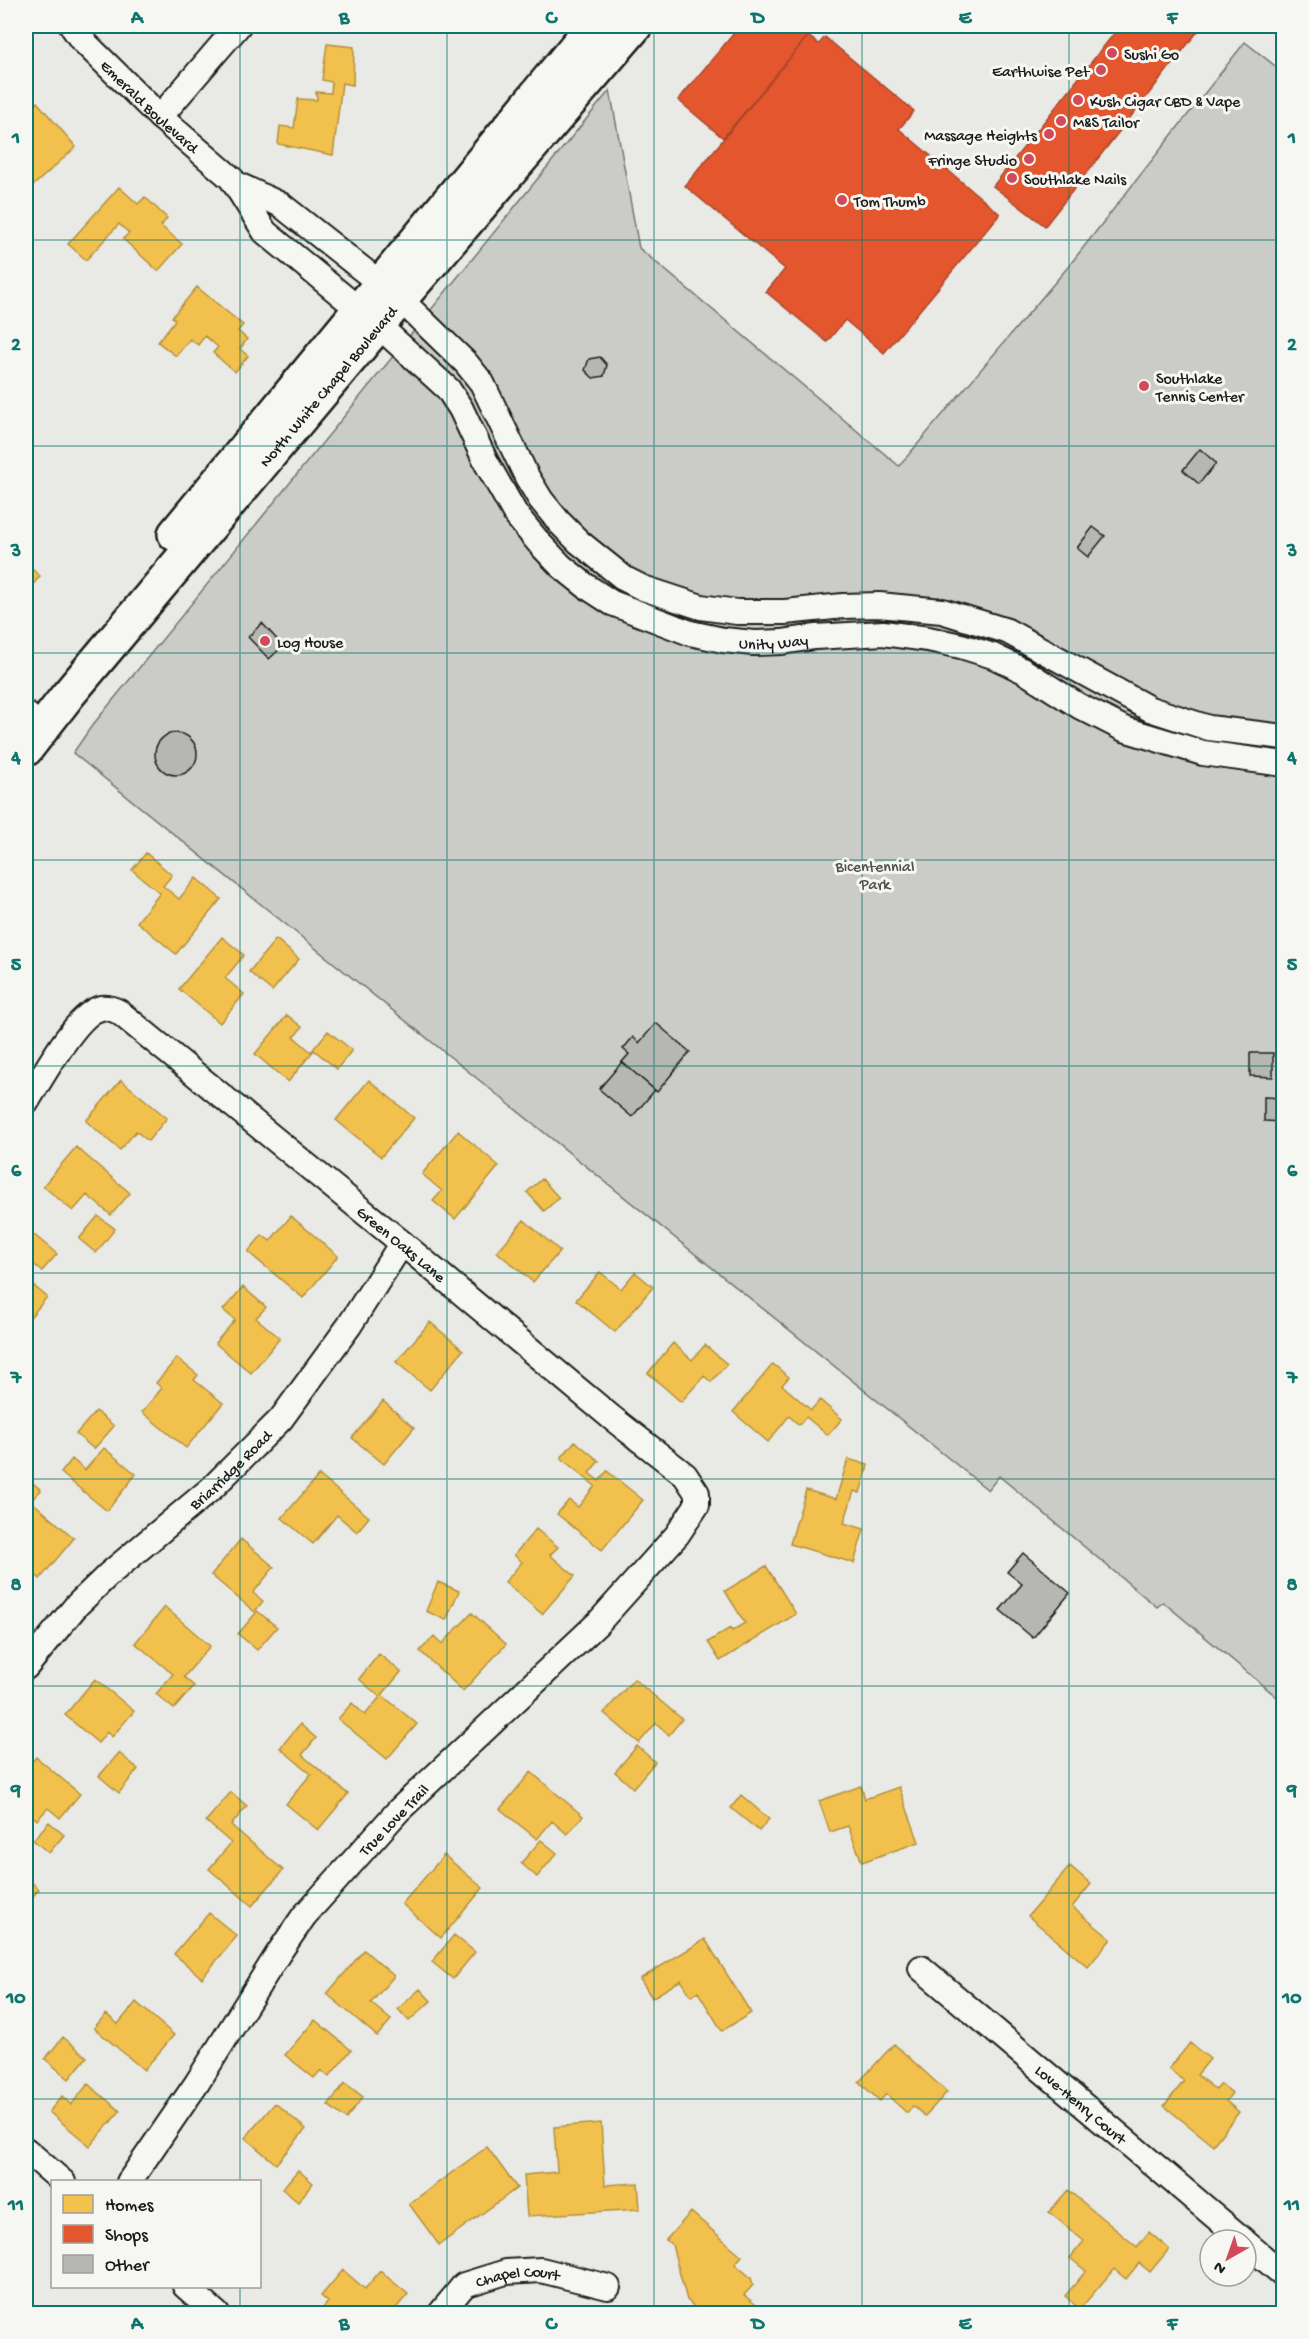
<svg xmlns="http://www.w3.org/2000/svg" width="1309" height="2339" font-family="'Gochi Hand',sans-serif">
  <rect width="100%" height="100%" fill="#e9e9e5"/>
  <filter id="ink" filterUnits="userSpaceOnUse"><feTurbulence type="fractalNoise" baseFrequency=".0167" numOctaves="2"/><feDisplacementMap in="SourceGraphic" scale="12" xChannelSelector="R" yChannelSelector="G"/><feConvolveMatrix kernelMatrix="1 2 1 2 8 2 1 2 1" color-interpolation-filters="sRGB"/></filter>
  <g filter="url(#ink)">
    <path fill="#cbcbc7" stroke="#747472" stroke-width="1.5" d="M1245,42L1284,73L1283,1702L1163,1602L1157,1607L999,1476L988,1490L73,753L91,727L610,90L639,248L899,466L1068,267Z"/>
    <path fill="#f2c14e" stroke="#b2903f" stroke-width="1.5" d="M327,44L354,47L353,85L342,83L333,155L278,144L280,126L294,128L298,99L317,100L316,92L331,93L332,82L322,80Z
      M37,102L76,147L26,192V171L30,168L26,163V112Z
      M119,187L138,204L145,197L167,218L161,226L182,244L158,271L123,239L129,233L119,224L86,260L68,244Z
      M197,287L243,325L238,331L247,339L240,349L248,356L235,372L213,353L218,347L205,336L198,345L190,339L176,356L158,342L175,320L172,317Z
      M26,564L40,576L26,593Z
      M146,853L172,875L163,886L179,899L196,878L221,899L176,954L137,922L160,893L132,870Z
      M222,937L244,955L225,978L244,994L220,1023L179,989Z
      M276,939L299,959L272,991L249,972Z
      M287,1015L302,1027L294,1037L311,1052L328,1031L352,1050L337,1069L314,1050L288,1082L255,1054Z
      M121,1080L167,1118L148,1141L136,1131L120,1150L86,1121Z
      M369,1080L414,1118L381,1157L336,1120Z
      M458,1131L499,1166L455,1219L433,1201L442,1191L422,1174Z
      M76,1147L130,1193L111,1215L87,1195L73,1211L43,1186Z
      M542,1179L559,1198L544,1211L527,1192Z
      M98,1216L115,1229L96,1253L79,1239Z
      M291,1216L338,1256L303,1298L248,1252L262,1235L270,1241Z
      M524,1220L560,1251L533,1282L497,1252Z
      M26,1228L57,1254L42,1271L31,1262L26,1268Z
      M600,1272L621,1289L635,1272L653,1287L615,1332L576,1300Z
      M29,1282L47,1297L28,1320L26,1318V1287Z
      M243,1287L266,1307L256,1318L280,1338L251,1373L215,1343L235,1320L223,1310Z
      M430,1322L463,1350L430,1390L396,1362Z
      M673,1343L692,1360L705,1345L727,1364L711,1382L704,1376L681,1402L648,1373Z
      M177,1358L198,1375L194,1380L223,1403L186,1448L142,1412L162,1388L156,1383Z
      M773,1364L789,1377L782,1385L811,1410L820,1400L842,1419L828,1435L806,1417L799,1425L789,1416L768,1442L733,1412Z
      M383,1401L414,1428L384,1464L352,1438Z
      M96,1411L114,1426L94,1449L76,1434Z
      M575,1441L599,1461L589,1473L599,1481L607,1471L643,1500L602,1550L557,1514L569,1500L578,1507L595,1486L561,1458Z
      M104,1448L136,1474L107,1511L61,1473L72,1459L85,1470Z
      M848,1459L868,1465L860,1493L854,1491L844,1523L864,1529L854,1563L790,1544L806,1490L836,1499Z
      M319,1475L369,1517L357,1532L337,1515L313,1544L282,1518Z
      M26,1477L41,1490L31,1501L74,1538L40,1579L26,1566Z
      M536,1529L558,1547L550,1555L575,1576L542,1614L505,1582L522,1562L514,1555Z
      M241,1539L274,1567L253,1593L263,1601L256,1610L277,1627L257,1650L238,1634L256,1613L211,1575Z
      M766,1566L796,1614L720,1661L708,1642L730,1628L732,1631L745,1623L725,1591Z
      M438,1582L459,1591L446,1620L426,1611Z
      M165,1607L210,1646L184,1677L194,1686L174,1709L156,1694L173,1674L135,1643Z
      M472,1613L506,1644L463,1691L420,1651L434,1636L442,1644Z
      M379,1654L401,1672L382,1695L417,1724L387,1759L338,1719L352,1703L365,1715L380,1697L359,1679Z
      M95,1679L134,1711L112,1737L107,1732L98,1743L65,1715Z
      M634,1679L682,1719L669,1735L656,1723L639,1743L604,1713Z
      M300,1724L316,1738L302,1755L348,1794L318,1830L286,1804L311,1774L280,1748Z
      M637,1746L655,1762L633,1788L615,1772Z
      M119,1753L138,1769L119,1793L99,1776Z
      M36,1757L80,1794L60,1818L48,1808L37,1820L26,1810V1769Z
      M531,1772L583,1816L567,1834L552,1821L537,1839L500,1809Z
      M861,1786L865,1799L899,1787L919,1842L862,1862L848,1826L830,1832L819,1801Z
      M231,1792L247,1806L231,1825L283,1870L252,1906L209,1869L231,1843L206,1821Z
      M741,1795L769,1819L759,1831L731,1808Z
      M49,1822L64,1835L49,1853L33,1840Z
      M541,1840L557,1853L537,1877L521,1863Z
      M444,1855L483,1888L441,1938L402,1904Z
      M1070,1866L1091,1884L1072,1907L1111,1939L1088,1967L1028,1916Z
      M26,1877L39,1889L26,1905Z
      M209,1913L237,1936L202,1978L174,1954Z
      M454,1935L475,1952L453,1979L432,1962Z
      M705,1939L751,2013L722,2031L698,1992L691,1996L681,1980L652,1998L640,1979Z
      M364,1950L394,1976L371,2003L391,2020L377,2036L327,1994Z
      M420,1989L431,2001L409,2021L398,2009Z
      M136,2002L174,2035L144,2070L94,2028L106,2014L118,2024Z
      M315,2020L351,2050L329,2077L321,2070L314,2078L285,2055Z
      M63,2037L87,2057L69,2079L45,2059Z
      M1190,2043L1210,2059L1197,2075L1216,2090L1221,2084L1232,2093L1226,2101L1239,2112L1213,2145L1164,2106L1184,2081L1169,2069Z
      M894,2044L947,2092L925,2116L913,2106L907,2113L886,2094L880,2101L859,2082Z
      M345,2083L363,2097L346,2119L328,2105Z
      M88,2084L120,2111L90,2146L49,2112L62,2096L71,2105Z
      M275,2103L306,2129L276,2164L245,2138Z
      M601,2123L605,2185L638,2183L640,2209L527,2216L524,2175L557,2172L554,2127Z
      M487,2147L517,2188L439,2245L409,2204Z
      M298,2170L313,2183L298,2202L282,2189Z
      M1068,2190L1137,2247L1149,2232L1169,2249L1150,2272L1139,2263L1126,2279L1114,2269L1080,2309L1065,2296L1086,2271L1070,2258L1084,2241L1049,2212Z
      M691,2212L742,2256L735,2264L751,2278L753,2285L744,2295L757,2306L759,2314H715L713,2311L702,2314L687,2300L672,2245L666,2240Z
      M343,2270L365,2289L380,2271L408,2294L391,2314H318L328,2302L321,2296Z"/>
    <path fill="#e4572e" stroke="#a84529" stroke-width="1.5" d="M740,26H794L808,36L723,138L678,100Z
      M1120,26H1202L1045,226L993,186Z
      M808,36L819,44L825,37L914,111L899,129L1000,214L884,353L845,320L827,342L766,292L785,269L685,186Z"/>
    <path fill="#b6b6b3" stroke="#1c1c1c" stroke-width="1.5" d="M600,357L607,365L604,376L593,378L585,370L589,359Z
      M1200,449L1216,463L1199,484L1183,470Z
      M1093,527L1105,536L1088,557L1077,548Z
      M262,623L283,646L269,659L248,637Z
      M155 754a21 21 0 1 1 42 0a21 21 0 1 1-42 0Z
      M656,1023L690,1052L657,1092L622,1062L629,1054L623,1049L633,1037L639,1043Z
      M1250,1053H1273V1077L1250,1076Z
      M622,1062L655,1090L632,1117L599,1089Z
      M1264,1097L1284,1098V1122L1264,1121Z
      M1023,1553L1070,1593L1033,1638L1000,1610L1022,1584L1007,1572Z"/>
    <g fill="none" stroke-linecap="round" stroke-linejoin="round">
      <defs>
        <g id="street">
          <path id="s1" d="M72,26L81,39L160,117L232,179L265,232L379,326L448,389L461,409L486,462L516,515L540,544L561,566L586,586L612,603L690,633L723,640L754,643L782,642L815,637L883,633L928,639L961,646L993,656L1024,671L1079,706L1124,729L1203,753L1284,764"/>
          <path d="M160,117L238,26"/>
          <path d="M234,183L281,205L400,299L466,363L482,383L527,477L541,500L559,522L579,542L625,579L643,588L701,607L737,612H785L843,606L879,605L942,611L1007,631L1150,709L1209,728L1284,737"/>
          <path d="M26,714L42,728"/>
          <path id="s2" d="M26,1103C40,1081 76,1013 101,1008C108,1007 113,1009 119,1012L402,1243L612,1418L685,1475L697,1493V1505L677,1535L598,1623L399,1810L304,1916L278,1954L197,2083L129,2182"/>
          <path id="s3" d="M26,1667L76,1606L108,1575L213,1487L281,1419L349,1326L402,1243"/>
          <path id="s4" d="M921,1968L1243,2240"/>
          <path d="M26,2150L63,2182"/>
          <path d="M1246,2243L1284,2275"/>
          <path d="M185,2286L217,2314"/>
          <path id="s5" d="M440,2314L464,2285L506,2272L541,2270L608,2287"/>
        </g>
        <g id="secondary">
          <path d="M175,534L593,26"/>
          <path id="s6" d="M26,749L68,695L400,299L635,26"/>
        </g>
      </defs>
      <use href="#street" stroke="#1c1c1c" stroke-width="28"/>
      <use href="#secondary" stroke="#1c1c1c" stroke-width="38"/>
      <use href="#street" stroke="#f6f6f2" stroke-width="24"/>
      <use href="#secondary" stroke="#f6f6f2" stroke-width="33"/>
    </g>
  </g>
  <path fill="none" stroke="#0f766e" stroke-width="1.5" stroke-opacity="0.55" d="M240,26V2182M447,26V2314M654,26V2314M862,26V2314M1069,26V2314M26,240H1284M26,446H1284M26,653H1284M26,860H1284M26,1066H1284M26,1273H1284M26,1479H1284M26,1686H1284M26,1893H1284M26,2099H1284M240,2286V2314"/>
  <g fill="#d1495b" stroke="#f6f6f2" stroke-width="2">
    <circle cx="1112" cy="53" r="6"/>
    <circle cx="1101" cy="70" r="6"/>
    <circle cx="1078" cy="100" r="6"/>
    <circle cx="1061" cy="121" r="6"/>
    <circle cx="1049" cy="134" r="6"/>
    <circle cx="1029" cy="159" r="6"/>
    <circle cx="1012" cy="178" r="6"/>
    <circle cx="842" cy="200" r="6"/>
    <circle cx="1144" cy="386" r="6"/>
    <circle cx="265" cy="641" r="6"/>
  </g>
  <g text-anchor="middle" stroke-width="6" stroke-linejoin="round" paint-order="stroke">
    <g font-size="16" fill="#1c1c1c" stroke="#f6f6f2" text-anchor="start">
      <text x="1124" y="59">Sushi Go</text>
      <text x="1089" y="76" text-anchor="end">Earthwise Pet</text>
      <text x="1090" y="106">Kush Cigar CBD &amp; Vape</text>
      <text x="1073" y="127">M&amp;S Tailor</text>
      <text x="1037" y="140" text-anchor="end">Massage Heights</text>
      <text x="1017" y="165" text-anchor="end">Fringe Studio</text>
      <text x="1024" y="184">Southlake Nails</text>
      <text x="854" y="206">Tom Thumb</text>
      <text x="1156" y="383">Southlake<tspan x="1156" dy="18">Tennis Center</tspan></text>
      <text x="277" y="647">Log House</text>
    </g>
    <g font-size="16" fill="#1c1c1c" stroke="#f6f6f2">
      <text dy="6" stroke="none"><textPath href="#s1" startOffset="112">Emerald Boulevard</textPath></text>
      <text dy="6" stroke="none"><textPath href="#s6" startOffset="472">North White Chapel Boulevard</textPath></text>
      <text dy="6" stroke="none"><textPath href="#s1" startOffset="968">Unity Way</textPath></text>
      <text dy="6" stroke="none"><textPath href="#s2" startOffset="507">Green Oaks Lane</textPath></text>
      <text dy="6" stroke="none"><textPath href="#s3" startOffset="285">Briarridge Road</textPath></text>
      <text transform="translate(393 1819) rotate(-46)" y="6">True Love Trail</text>
      <text dy="6" stroke="none"><textPath href="#s4" startOffset="210">Love-Henry Court</textPath></text>
      <text dy="6" stroke="none"><textPath href="#s5" startOffset="93">Chapel Court</textPath></text>
    </g>
    <g font-size="16" fill="#51514f" stroke="#f6f6f2">
      <text x="875" y="871">Bicentennial<tspan x="875" dy="18">Park</tspan></text>
    </g>
  </g>
  <rect width="1309" height="2339" fill="none" stroke="#f6f6f2" stroke-width="66"/>
  <rect x="51" y="2180" width="210" height="108" fill="#f6f6f2" stroke="#9f9f9c" stroke-width="1.5"/>
  <rect x="63" y="2195" width="30" height="18" fill="#f2c14e" stroke="#9f9f9c" stroke-width="1.5"/>
  <text x="105" y="2210" font-size="18" fill="#1c1c1c">Homes</text>
  <rect x="63" y="2225" width="30" height="18" fill="#e4572e" stroke="#9f9f9c" stroke-width="1.5"/>
  <text x="105" y="2240" font-size="18" fill="#1c1c1c">Shops</text>
  <rect x="63" y="2255" width="30" height="18" fill="#b6b6b3" stroke="#9f9f9c" stroke-width="1.5"/>
  <text x="105" y="2270" font-size="18" fill="#1c1c1c">Other</text>
  <g transform="translate(1228 2258) rotate(220)"><circle r="28" fill="#f6f6f2" stroke="#9f9f9c" stroke-width="1.5"/>
  <path d="M0-4.5L10 22L0 15L-10 22Z" fill="#d1495b"/>
  <text y="-9" font-size="16" font-weight="bold" text-anchor="middle" fill="#1c1c1c">N</text>
  </g>
  <rect x="33" y="33" width="1243" height="2273" fill="none" stroke="#0f766e" stroke-width="2"/>
  <g font-size="20" text-anchor="middle" font-weight="bold" fill="#0f766e">
    <text x="137" y="23">A</text>
    <text x="344" y="23">B</text>
    <text x="551" y="23">C</text>
    <text x="758" y="23">D</text>
    <text x="965" y="23">E</text>
    <text x="1172" y="23">F</text>
    <text x="16" y="143">1</text>
    <text x="1292" y="143">1</text>
    <text x="16" y="350">2</text>
    <text x="1292" y="350">2</text>
    <text x="16" y="556">3</text>
    <text x="1292" y="556">3</text>
    <text x="16" y="763">4</text>
    <text x="1292" y="763">4</text>
    <text x="16" y="970">5</text>
    <text x="1292" y="970">5</text>
    <text x="16" y="1176">6</text>
    <text x="1292" y="1176">6</text>
    <text x="16" y="1383">7</text>
    <text x="1292" y="1383">7</text>
    <text x="16" y="1590">8</text>
    <text x="1292" y="1590">8</text>
    <text x="16" y="1796">9</text>
    <text x="1292" y="1796">9</text>
    <text x="16" y="2003">10</text>
    <text x="1292" y="2003">10</text>
    <text x="16" y="2210">11</text>
    <text x="1292" y="2210">11</text>
    <text x="137" y="2329">A</text>
    <text x="344" y="2329">B</text>
    <text x="551" y="2329">C</text>
    <text x="758" y="2329">D</text>
    <text x="965" y="2329">E</text>
    <text x="1172" y="2329">F</text>
  </g>
</svg>
